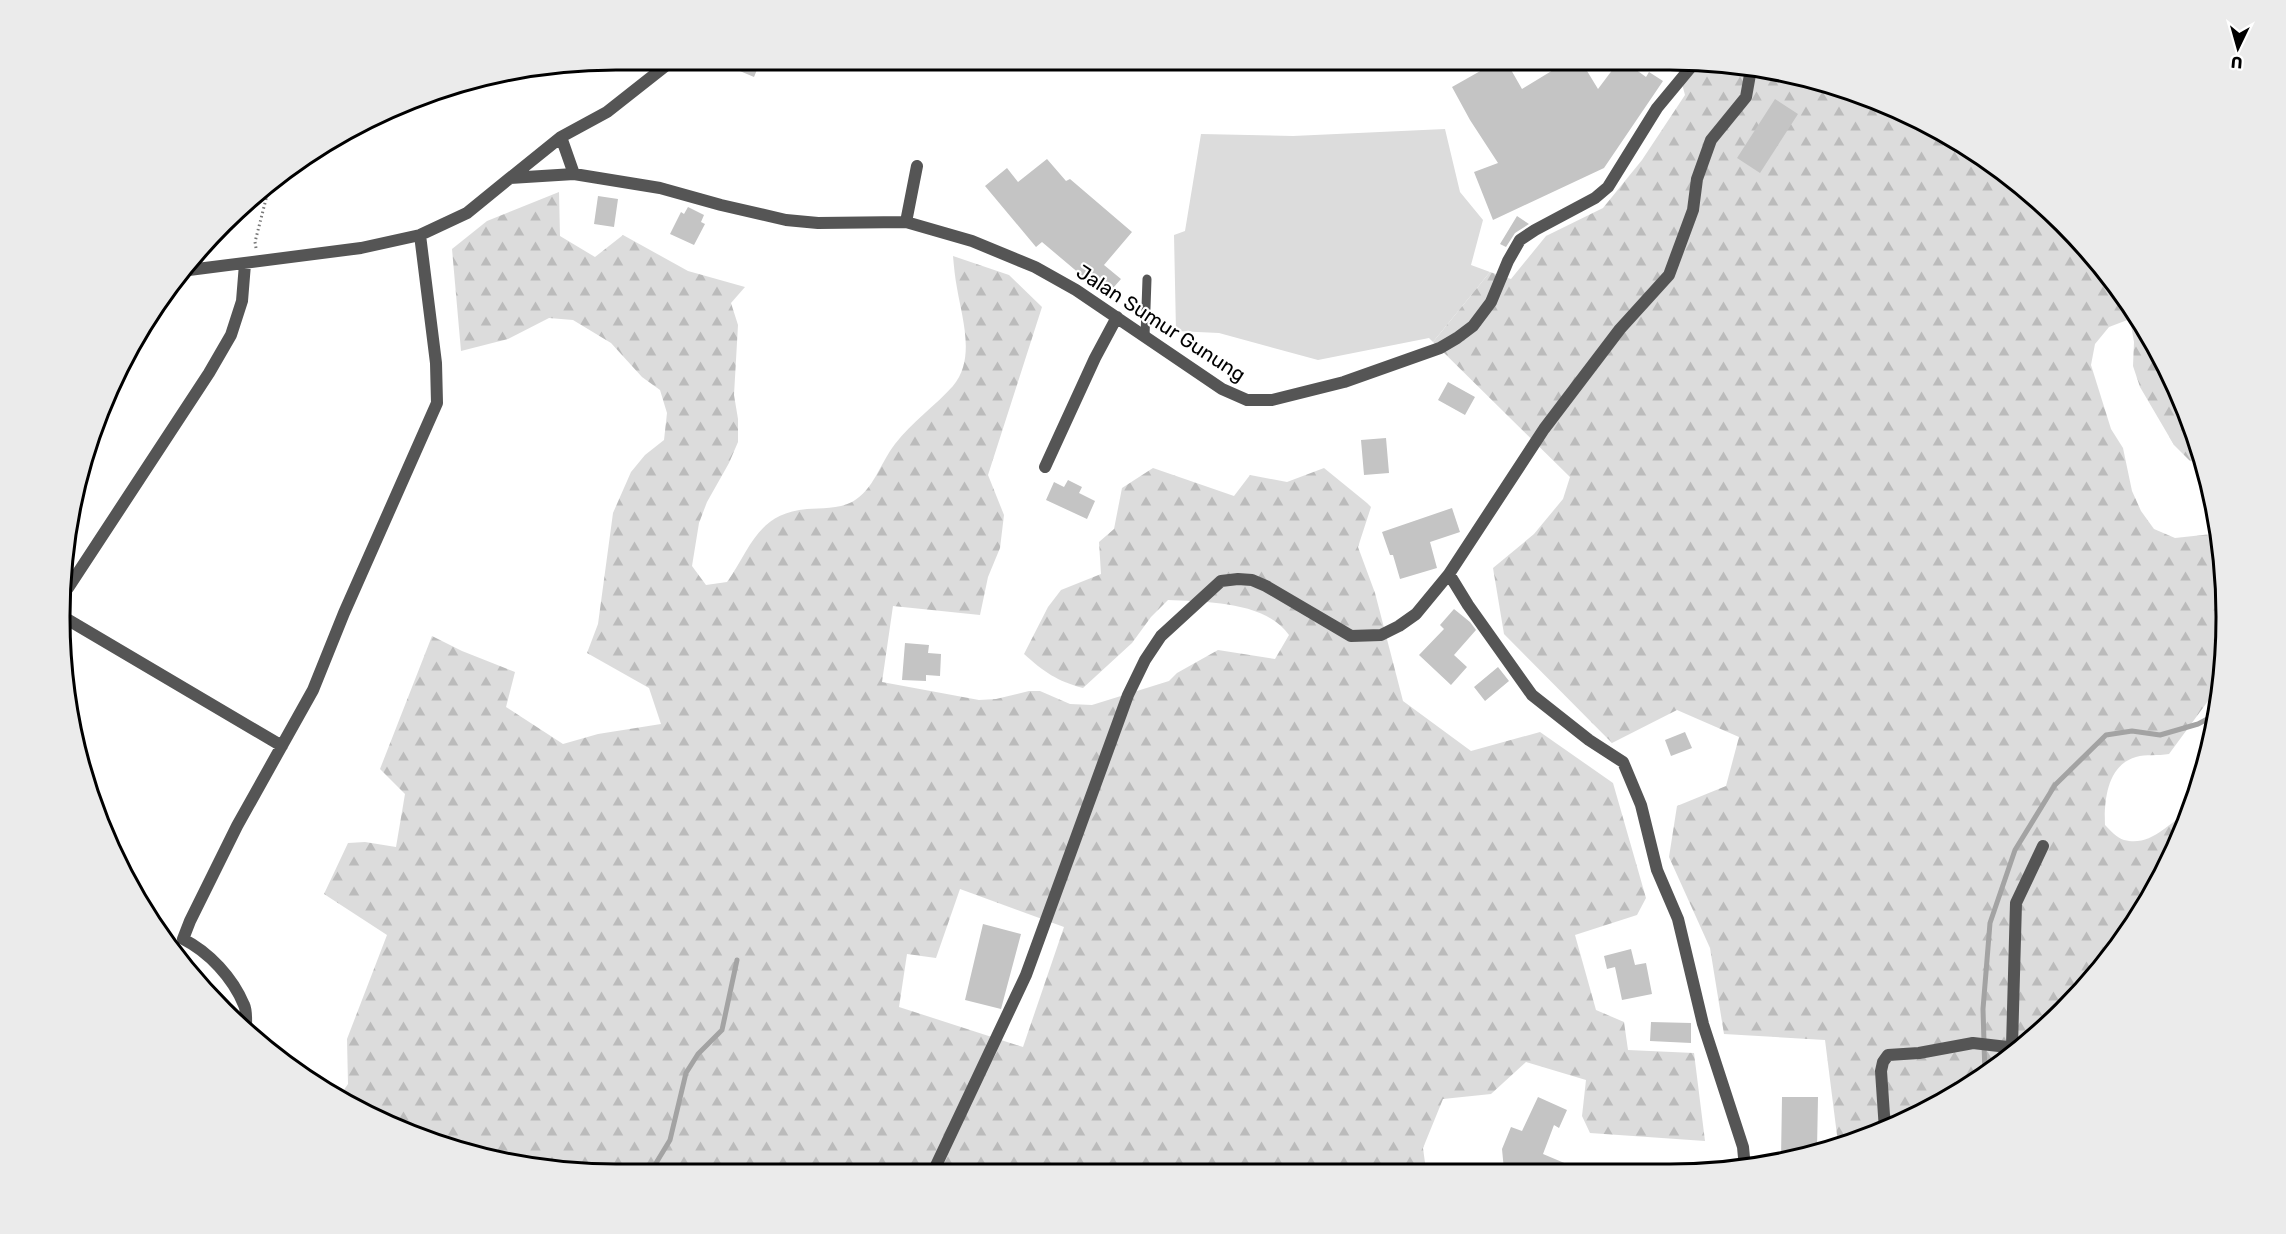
<svg xmlns="http://www.w3.org/2000/svg" width="2286" height="1234" font-family="Rubik,sans-serif">
  <defs>
    <pattern id="forest-firs" width="22" height="20" patternUnits="userSpaceOnUse" patternTransform="scale(1.5)"><rect width="22" height="20" fill="#dcdcdc"/><path d="M5 1l3.5 6h-7zM16 11l3.5 6h-7z" fill="#bbb"/></pattern>
  </defs>
  <rect width="100%" height="100%" fill="#fff"/>
  <path fill="#dcdcdc" d="M1445,129L1460,192L1483,220L1471,265L1490,272L1433,342L1429,338L1318,360L1219,333L1176,331L1174,235L1185,231L1201,134L1293,136Z"/>
  <path fill="url(#forest-firs)" fill-rule="evenodd" d="M1676,61H1705L1813,79L1916,118L2008,175L2088,250L2152,339L2197,438L2202,463L2190,461L2174,445L2140,387L2133,366L2134,342L2130,319L2109,327L2095,344L2091,365L2111,429L2123,448L2132,491L2141,511L2154,529L2175,538L2212,534L2218,529L2221,545L2225,654L2219,689L2211,697L2169,754C2158,756 2146,754 2136,757C2107,765 2104,801 2105,825C2110,830 2117,838 2124,840C2151,847 2167,824 2188,812L2168,864L2088,985L1979,1080L1882,1132L1838,1143L1825,1040L1724,1034L1710,948L1669,857L1677,806L1726,786L1739,737L1677,710L1612,743L1504,634L1493,568L1534,534L1563,499L1570,477L1433,342L1490,272L1511,279L1546,236L1603,208L1642,160L1685,95Z
    M559,192L560,236L595,257L623,235L688,271L745,287L731,303L738,325L734,395L738,419V442L729,463L707,502L699,523L692,566L706,585L727,582C752,546 757,514 807,509C821,508 838,509 852,502C874,490 880,463 895,444C912,422 935,406 953,386C976,359 962,318 957,288C955,278 954,267 953,256L1009,275L1042,307L988,475L1004,515L1000,548L988,577L980,615L893,606L882,682L979,700L996,699L1029,691H1040L1070,704L1092,705L1169,681L1177,673L1218,650L1275,659L1289,635C1265,601 1206,602 1168,600L1151,617L1132,643L1083,688C1057,681 1044,672 1024,654L1048,607L1061,590L1101,574L1099,542L1114,529L1122,488L1153,468L1234,496L1250,475L1287,482L1324,468L1367,503L1371,507L1358,547L1375,593L1403,701L1471,751L1540,732L1613,783L1646,898L1637,915L1575,935L1596,1010L1624,1022L1628,1050L1694,1053L1705,1141L1590,1133L1582,1116L1586,1080L1526,1062L1491,1094L1443,1099L1423,1148L1426,1170L581,1173L473,1155L370,1116L339,1097L348,1084L347,1039L387,935L324,894L348,843L365,842L396,847L405,794L380,769L432,636L462,651L515,672L506,707L563,744L598,734L661,724L649,688L587,653L598,624L613,513L631,472L645,455L664,440L667,413L660,390L642,377L611,343L573,320L549,318L508,339L461,351L452,249L487,221ZM960,889L1064,927L1023,1047L899,1007L907,954L936,958Z"/>
  <g fill="none" stroke-linecap="round" stroke-linejoin="round">
    <path stroke="#a3a3a3" stroke-width="5" d="M1985,1075L1983,1009L1990,923L2015,850L2055,785L2106,735L2132,731L2160,735L2198,724L2215,715
      M650,1173L670,1140L686,1073L698,1054L722,1030L737,960"/>
  </g>
  <path fill="#c4c4c4" d="M714,60H761L754,77Z
    M1498,61H1506L1522,89L1568,61H1581L1598,89L1619,61H1624L1646,77L1649,72L1663,81L1604,168L1493,220L1474,172L1498,163L1470,120L1452,87Z
    M1775,99L1798,114L1760,173L1737,158Z
    M1047,159L1066,181L1070,179L1132,232L1104,265L1121,279L1106,296L1042,242L1036,247L985,186L1007,168L1018,182Z
    M598,196L618,199L614,227L594,224Z
    M688,207L704,215L701,222L705,224L694,245L670,234L681,212L684,214Z
    M1517,216L1529,224L1515,233L1506,247L1500,244Z
    M1448,382L1475,397L1465,415L1438,400Z
    M1386,438L1389,473L1364,475L1361,440Z
    M1068,480L1082,487L1079,493L1095,501L1087,519L1046,500L1054,482L1064,487Z
    M1452,508L1460,532L1430,542L1437,568L1400,579L1393,555H1390L1382,532Z
    M1454,609L1470,622L1476,630L1454,655L1467,667L1451,685L1419,655L1444,629L1440,625Z
    M905,643L929,645L928,653L941,654L940,676L926,675V681L902,680Z
    M1498,667L1509,681L1485,701L1474,687Z
    M1685,732L1692,748L1671,756L1665,740Z
    M983,924L1021,934L1001,1009L965,1000Z
    M1631,949L1635,965L1646,963L1652,994L1622,1000L1615,967L1607,969L1604,956Z
    M1651,1022L1691,1023V1043L1650,1041Z
    M1538,1097L1567,1110L1559,1128L1554,1125L1543,1154L1581,1170H1504L1502,1149L1511,1127L1522,1131Z
    M1782,1097H1818L1817,1149L1781,1159Z"/>
  <g fill="none" stroke-linecap="round" stroke-linejoin="round">
    <path stroke="#777" stroke-width="3" stroke-dasharray="1.5 3" stroke-linecap="butt" d="M256,248L255,242L266,199L265,189"/>
    <path stroke="#555" stroke-width="9" d="M1145,336L1147,279"/>
    <path stroke="#555" stroke-width="12" d="M561,137L574,174
      M510,178L561,137L607,112L673,60
      M906,222L917,166
      M189,270L361,248L420,235L467,213L510,178L574,174L660,188L721,205L786,220L818,223L906,222L972,241L1035,267L1076,290L1222,389L1247,400H1272L1344,382L1440,348L1457,338L1473,326L1491,302L1508,261L1520,240L1535,230L1595,198L1608,187L1657,108L1696,61
      M1045,467L1095,358L1117,317
      M1449,574L1468,605L1532,695L1589,740L1623,762L1641,805L1657,870L1678,919L1703,1024L1743,1147L1745,1168
      M68,588L209,373L231,335L242,301L245,264
      M65,618L282,746
      M246,1029C246,1021 247,1011 244,1005C233,978 209,952 183,939L190,921L237,826L313,690L344,613L437,403L436,363L420,235
      M2012,1046L2016,903L2043,846
      M933,1172L1026,975L1128,695L1145,660L1161,636L1221,581L1238,579L1252,580L1266,586L1351,636L1381,635L1399,626L1416,614L1449,574L1544,429L1620,329L1669,275L1693,210L1697,179L1711,140L1746,97L1751,69"/>
    <path stroke="#555" stroke-width="12" d="M1885,1130L1881,1071L1883,1062L1888,1055L1919,1053L1973,1043L2016,1048"/>
  </g>
  <g text-anchor="middle" stroke-width="4.5" stroke-linejoin="round" paint-order="stroke">
    <g font-size="20" fill="#000" stroke="#fff">
      <text transform="translate(1161 323) rotate(33)" y="7">Jalan Sumur Gunung</text>
    </g>
  </g>
  <path d="M0 0H2286V1234H0ZM616 70H1670A546 546 0 0 1 2216 616V618A546 546 0 0 1 1670 1164H616A546 546 0 0 1 70 618V616A546 546 0 0 1 616 70Z" fill="#ebebeb" fill-rule="evenodd"/>
  <path fill="none" stroke="#000" stroke-width="3" d="M616 70H1670A546 546 0 0 1 2216 616V618A546 546 0 0 1 1670 1164H616A546 546 0 0 1 70 618V616A546 546 0 0 1 616 70Z"/>
  <g transform="translate(2238 48) rotate(185)" stroke="#ffffff" stroke-width="4.5" paint-order="stroke">
  <path d="M0-4.5L10 22L0 15L-10 22Z" fill="#000000"/>
  <text y="-9" font-size="16" font-weight="bold" text-anchor="middle" fill="#000000">U</text>
  </g>
</svg>
